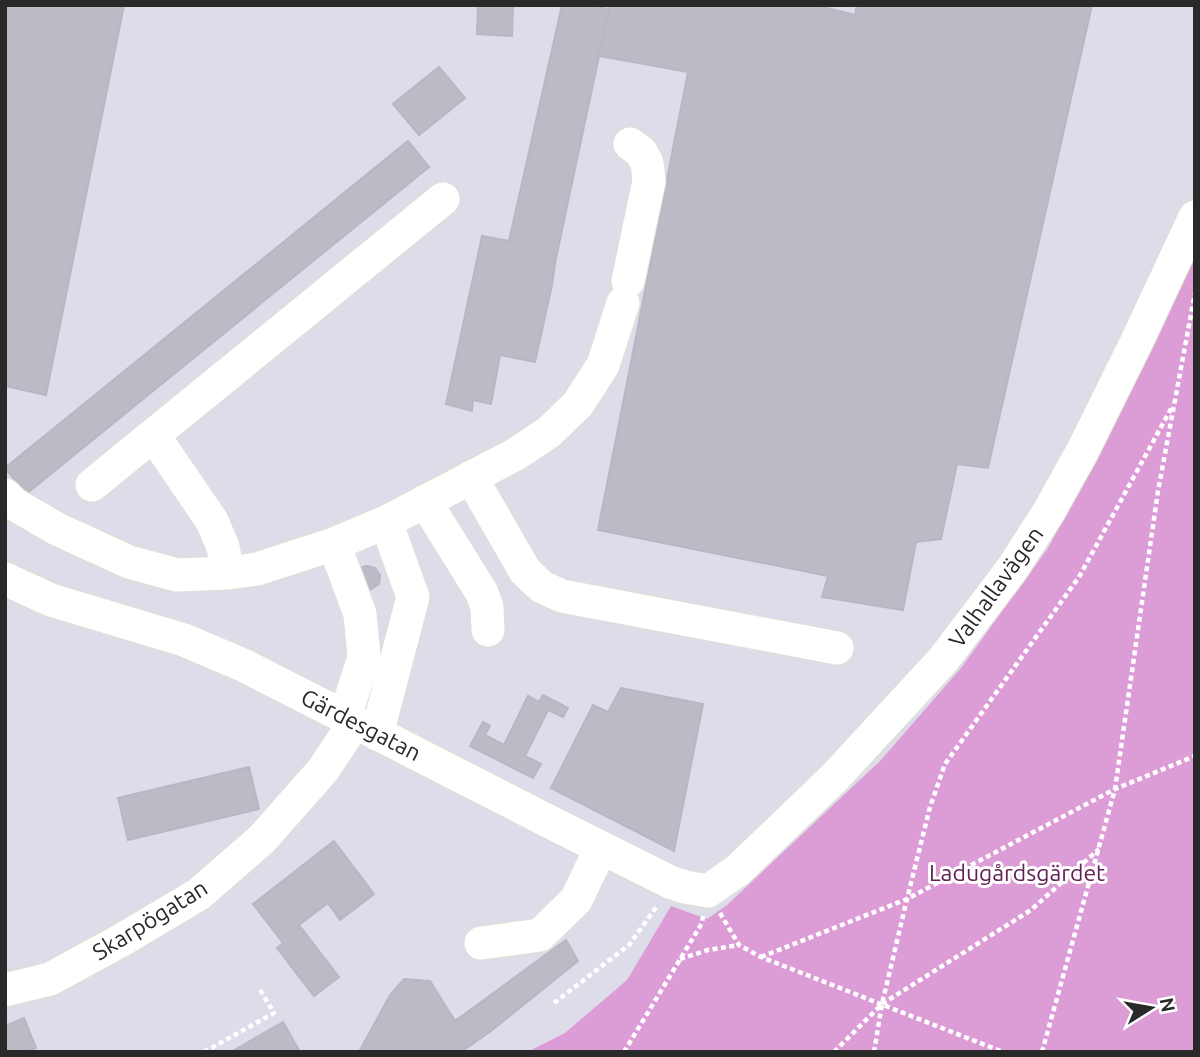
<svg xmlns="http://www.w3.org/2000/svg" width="1200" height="1057" font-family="Ubuntu,sans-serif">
  <rect width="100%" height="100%" fill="#ddddea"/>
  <path fill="#dc9dd7" d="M1195,254V1052H527L565,1033L627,980L671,906L707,919L727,905L881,760L961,668L1048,548L1116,421Z"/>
  <path fill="#bbbbc6" stroke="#b8b6c5" stroke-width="2" d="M5,5H124L46,395L5,386Z
    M478,5H513L512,36L477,34Z
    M562,5H590L609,9L555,263L552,285L535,362L500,355L491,404L473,400L472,411L446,404L482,236L509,241Z
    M610,5H815L855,15L857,5H1092L988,468L957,464L941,539L916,542L903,610L822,597L828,576L598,530L688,72L599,56Z
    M439,67L465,98L419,135L393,104Z
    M408,141L429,167L26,494L5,468Z
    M366,566L375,568L380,575L379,584L371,589H364L360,568Z
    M621,688L703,704L674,851L551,788L593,705L608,712Z
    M543,695L568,708L563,717L548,710L525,756L541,764L533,778L470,746L483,722L490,726L485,735L504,745L528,696L539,702Z
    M249,767L259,809L128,840L118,798Z
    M334,841L374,894L340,920L328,903L299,925L339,977L314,996L277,948L283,943L253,904Z
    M566,940L578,961L491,1031L461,1052H359L390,995L404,979L430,981L455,1021Z
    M24,1018L36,1048L26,1052H5V1026Z
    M283,1022L300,1052H231Z"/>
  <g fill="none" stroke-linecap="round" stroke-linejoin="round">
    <defs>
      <path id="minor" d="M628,281L649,181L647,163L641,152L630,144
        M154,436L212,521L223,547L228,573
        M471,477L525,571L542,587L562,596L837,648
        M92,485L443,199
        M5,495L14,504L57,529L129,562L177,575L228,573L257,569L294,557L334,544L386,522L516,454L549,432L578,404L603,365L623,303
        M425,501L482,593L487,607L488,630
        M334,544L360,614L364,657L345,717
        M5,579L51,600L184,640L243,665L560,827L670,882L685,887L708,891L738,870L834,778L943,660L1012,569L1048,513L1082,452L1137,341L1195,217
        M377,734L413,597L386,522
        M481,943L540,935L576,900L601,848
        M5,990L50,979L120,941L199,894L262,839L323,770L355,722"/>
    </defs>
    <use href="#minor" stroke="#dde1d2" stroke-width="35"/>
    <path stroke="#fff" stroke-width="4.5" stroke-dasharray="5 3.5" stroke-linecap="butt" d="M720,913L739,945L761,957L1003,1052
      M761,957L907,899L1115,789L1195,756
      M680,959L708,950L739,945
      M554,1003L629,945L657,906
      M204,1052L274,1013L259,988
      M624,1052L702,923L703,916
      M834,1052L882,1004L1031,910L1099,849
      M874,1052L882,1004L907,899L930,807L945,764L1079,577L1172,407
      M1042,1052L1115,789L1158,491L1195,293"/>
    <use href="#minor" stroke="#fff" stroke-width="33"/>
  </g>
  <g text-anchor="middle" stroke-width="6" stroke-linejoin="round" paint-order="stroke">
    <g font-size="23" fill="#292929" stroke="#fff">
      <text transform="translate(996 587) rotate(-54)" y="8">Valhallavägen</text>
      <text transform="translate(361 725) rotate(27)" y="8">Gärdesgatan</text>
      <text transform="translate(150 920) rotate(-32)" y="8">Skarpögatan</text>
    </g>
    <g font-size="23" fill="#602052" stroke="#fff">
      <text x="1017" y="881">Ladugårdsgärdet</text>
    </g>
  </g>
  <rect width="1200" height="1057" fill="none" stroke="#292929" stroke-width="14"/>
  <g transform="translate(1151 1008) rotate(79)" stroke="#ffffff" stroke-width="5" paint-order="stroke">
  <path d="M0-5L12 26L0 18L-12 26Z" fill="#292929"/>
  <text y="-10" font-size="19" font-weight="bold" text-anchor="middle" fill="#292929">N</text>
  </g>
</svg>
